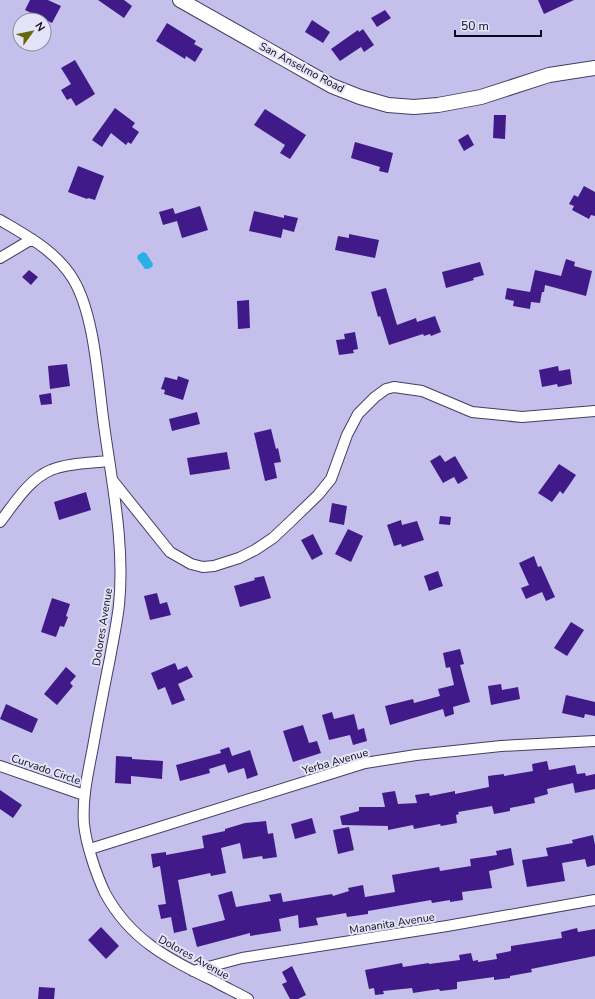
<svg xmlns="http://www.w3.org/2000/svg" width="595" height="999" font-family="'Nunito Sans',sans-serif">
  <rect width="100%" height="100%" fill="#c5bfeb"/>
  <path fill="#2ab0e6" d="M143,252L146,253L153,264L152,267L148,269H145L137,258L138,255Z"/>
  <path fill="#401a88" d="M30,0H48L61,6L52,23L25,10Z
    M98,0H124L132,6L124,18Z
    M538,0H574L544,14Z
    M385,10L391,18L377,27L371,18Z
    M312,20L330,32L323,43L305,32Z
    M167,23L196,41L194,44L203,49L195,62L186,56L185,59L156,41Z
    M363,29L374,45L364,52L361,47L340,61L331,49L358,30L359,32Z
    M75,60L95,94L76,106L71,98L67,100L61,90L71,84L61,68Z
    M115,108L135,123L132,127L139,132L131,144L128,142L126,145L111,133L102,147L92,140Z
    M265,109L306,135L290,159L280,153L285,145L254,125Z
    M494,115H506L505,139L493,138Z
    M468,134L474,145L464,151L458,140Z
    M355,142L393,153L388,173L379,171L380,167L351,158Z
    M78,166L104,176L95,200L88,198L87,199L68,192Z
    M584,186L595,192V216L591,215L589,219L572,210L574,206L569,204L574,195L578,197Z
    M200,206L208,230L182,238L177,221L163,225L159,212L173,208L175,214Z
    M254,211L284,218V215L298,218L294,232L283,229L281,238L249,231Z
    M349,234L379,240L375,258L335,250L338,236L349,238Z
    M566,259L575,262L574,266L592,271L586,296L545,285L544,292H542L540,303L531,302L530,309L513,306L514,301L505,299L507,288L530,292L535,270L561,276Z
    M480,262L484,275L473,278L474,280L446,288L442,272Z
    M29,270L38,277L31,285L22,277Z
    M386,288L397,325L416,318L417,322L435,316L441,332L431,336L430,334L424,336L423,334L389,345L380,316L378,317L371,292Z
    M249,300L250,328L238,329L237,301Z
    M355,332L358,349L353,350L354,353L339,355L336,340L345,339L344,334Z
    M67,364L70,386L50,389L48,366Z
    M558,366L559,371L570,369L572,384L558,387L557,384L542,387L539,370Z
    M178,376L189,380L183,400L164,394L165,390L161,389L165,377L177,380Z
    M51,393L52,404L41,405L39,395Z
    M197,412L200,424L172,431L169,419Z
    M271,429L276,449L278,448L281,462L274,463L277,478L265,481L254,433Z
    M227,452L230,469L190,475L187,458Z
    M440,455L445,462L455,456L468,478L458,484L454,477L443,483L430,461Z
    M559,464L576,475L563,494L560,491L552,502L538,493Z
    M86,492L91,510L59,520L54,502Z
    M332,503L347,506L344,525L329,522Z
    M440,516L451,517L450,525L439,524Z
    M401,520L402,525L417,521L424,540L402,547L401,544L394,546L387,525Z
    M348,529L363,536L351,562L335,554Z
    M313,534L323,554L312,560L301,540Z
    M534,556L538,567L541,566L555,597L546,601L542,592L526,599L521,588L529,585L519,563Z
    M438,571L443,586L429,591L424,576Z
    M264,576L271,598L240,607L234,586L255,580L254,578Z
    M157,593L160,604L167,602L171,615L150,620L144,596Z
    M52,598L70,604L66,616L68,617L64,627L60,626L56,637L41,632Z
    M571,622L584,630L567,656L554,648Z
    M460,649L464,664L460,665L470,702L453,707L454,714L445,717L443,709L390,725L385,706L413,699L414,703L440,696L438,689L454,685L450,667L446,668L443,653Z
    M175,663L178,670L187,666L193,677L178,684L185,700L172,705L165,687L158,690L151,673Z
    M66,667L76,676L70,683L73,686L57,705L44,694Z
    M501,684L502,690L518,687L520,699L491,705L488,686Z
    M566,695L595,702V716L585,714L584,718L562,713Z
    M6,704L38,719L32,733L0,719Z
    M332,712L334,719L354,714L358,730L364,728L367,741L353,745L350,735L329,740L322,715Z
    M303,725L309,743L317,741L321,753L293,762L283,731Z
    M229,747L232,756L250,750L258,775L247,779L244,768L228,773L225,764L209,769L210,773L180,781L176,765L221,753L220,750Z
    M116,756L132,757V759L163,761L162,779L131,776V784L115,783Z
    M547,761L549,770L575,765L577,774L585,773L586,776L595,774V789L575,793L573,783L547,789L548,794L534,798L535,803L510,808V811L494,814L492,806L458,812L459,814L456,815L457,823L441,826L440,824L414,829L413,825L388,830V826L342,825L340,816L359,811V807H385L382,793L395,791L398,804L417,803L415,795L429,793L430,796L455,791V794L489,787L488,776L504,774V776L533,771L532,764Z
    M0,790L22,805L13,818L0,809Z
    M312,818L316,833L295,839L291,824Z
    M266,821L268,834L273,833L277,857L263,859L262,856L243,859L240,843L221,848L226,873L211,876L210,873L178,880L187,930L174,933L171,917L161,919L158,905L166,904L160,866L153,868L151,854L166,852V855L204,848L202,836L225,831V829L245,823Z
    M349,827L354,850L338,854L333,830Z
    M593,835L595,845V865L587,867L585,859L562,863L565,881L527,887L522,860L548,856L546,848L573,843L572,840Z
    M511,848L514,865L489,871L492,888L462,892L463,900L450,902V900L432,903L431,900L368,911V914L347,917L346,913L316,918L318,925L299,928L298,915L279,919L281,931L250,936V933L197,947L192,928L225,920L218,895L232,891L236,907L271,901L269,895L281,893L283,902L332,894L333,896L349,891L348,888L363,885L365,897L395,892L392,875L439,867L440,871L471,866L470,859L497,855L496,851Z
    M101,927L119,946L106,959L88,940Z
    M577,928L578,932L595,929V956L531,969L532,972L510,976V978L494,980V977L457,982V989L440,991L439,989L413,993L412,988L383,991L384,994L375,995L374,988L369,989L365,970L402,963L403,967L429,963V964L460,960L459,955L471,953L473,961L478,960V962L497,959L496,954L511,951V946L562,938L561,932Z
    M292,966L306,995L298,999H290L282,984L287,982L282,972Z
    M39,987L55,988L54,999H38Z"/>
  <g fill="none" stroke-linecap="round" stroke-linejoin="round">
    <defs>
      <path id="street" d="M0,220C27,236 56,251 73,279C95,315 98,383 104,425C112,484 125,544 119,605C117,623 113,641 110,658C104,688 98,718 93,747C88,773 82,798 84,824C86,844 96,874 105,893C131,941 169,959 216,982C226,988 238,993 248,999
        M0,258L32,239
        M113,481L170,552L191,564L203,567L214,566L239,558L255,550L273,538L290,522L318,495L331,479L347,435L358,414L375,397L386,389L394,387L422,391L472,412L522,417L595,411
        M0,522C14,504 29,479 51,470C67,463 91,463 109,461
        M0,766L84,795
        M90,849L365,763L416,755L501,746L595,741
        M193,971L242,958L447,926L595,900"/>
      <path id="secondary" d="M180,0L332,86L360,97L388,105L414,107L438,105L481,97L549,75L595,68"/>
    </defs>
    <use href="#street" stroke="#443e62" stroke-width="12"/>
    <use href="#secondary" stroke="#443e62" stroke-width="16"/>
    <use href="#street" stroke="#fff" stroke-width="10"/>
    <use href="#secondary" stroke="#fff" stroke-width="14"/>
  </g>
  <g text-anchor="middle" stroke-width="4" stroke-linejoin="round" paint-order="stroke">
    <g font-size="11" fill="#0c0a18" stroke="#e5e3f9">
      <text transform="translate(302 67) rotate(28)" y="4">San Anselmo Road</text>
      <text transform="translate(102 627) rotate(-81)" y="4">Dolores Avenue</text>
      <text transform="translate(335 761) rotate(-16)" y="4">Yerba Avenue</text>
      <text transform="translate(46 769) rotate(19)" y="4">Curvado Circle</text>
      <text transform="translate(392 923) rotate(-9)" y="4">Mananita Avenue</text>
      <text transform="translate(194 957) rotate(29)" y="4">Dolores Avenue</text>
    </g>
  </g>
  <g transform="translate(32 32) rotate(57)"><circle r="19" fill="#e5e3f9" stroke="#8e8c9f"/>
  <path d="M0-3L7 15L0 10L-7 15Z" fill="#676908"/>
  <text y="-6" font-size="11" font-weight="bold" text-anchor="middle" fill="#0c0a18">N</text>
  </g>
  <path d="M455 30v6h86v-6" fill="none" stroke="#0c0a18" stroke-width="2"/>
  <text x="461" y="30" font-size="12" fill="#0c0a18" stroke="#e5e3f9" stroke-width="3" paint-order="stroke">50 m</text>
</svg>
